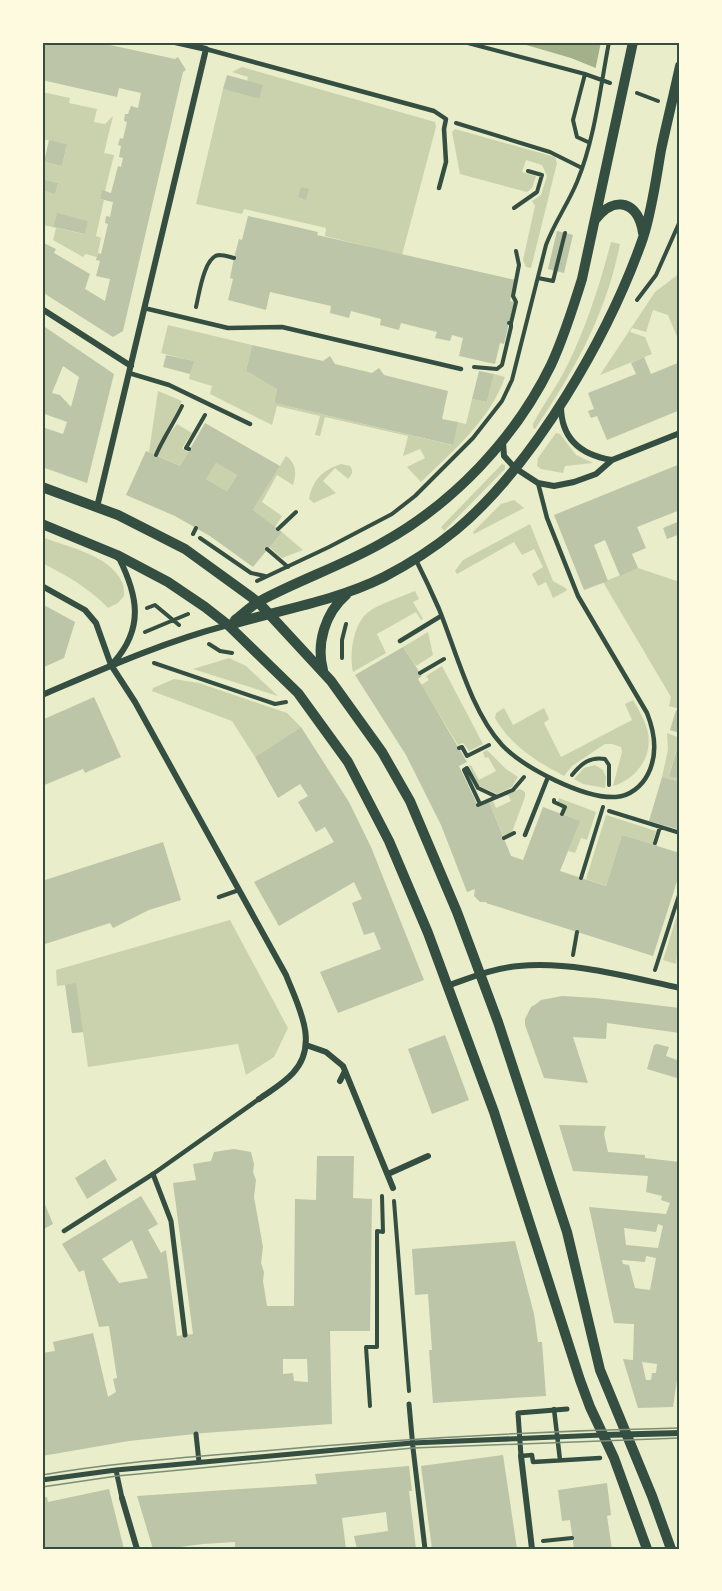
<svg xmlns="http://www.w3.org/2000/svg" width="722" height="1591" font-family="Mulish,sans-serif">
  <rect width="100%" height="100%" fill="#e9edc9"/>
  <path fill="#cad2ad" d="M242,67L435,122L436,127L402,255L325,236L326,228L244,209L242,214L196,204L223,89L259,99L247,81L248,77L232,72Z
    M42,92L70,98L69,103L97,109L94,122L105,124L113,116L104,153L114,155L105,191H102L100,199L104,200L96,236L101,238L97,257L85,254L83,257L53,240L56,228L84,234L88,221L57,214L53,227L42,225V190L55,193L58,183L42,179L44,162L62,166L67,144L42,139Z
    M455,129L555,157L557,163L531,268L526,267L523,260L535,206L532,201L541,195L547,176L542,165L526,160L522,172L536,176L532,188L527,192L460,174L452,132Z
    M611,242L620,244C606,315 574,371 535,429L533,428V424C544,403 558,385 568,364C587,325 600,284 611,242Z
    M680,273V344L668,315L653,310L646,332L632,328L630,332L645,337L652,354L600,375L655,292Z
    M168,325L252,345L246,371L277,389L274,403L452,445L458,422L466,424L472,399L487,402L494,374L505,377C490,420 453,451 421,482L407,467L425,458L420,449L403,456L408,436L325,417L320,436L315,435L320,416L277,406L272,425L210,394L212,386L189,379L193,361L161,353Z
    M158,391L182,401L154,455L149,452Z
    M177,424L192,433L182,448L188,452L180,466L158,456L164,441Z
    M556,433L560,434L576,455L593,463L565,466L563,473L541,469L537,466L538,458Z
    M286,456C296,463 297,473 293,485L277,475L262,502L282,516L275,527L253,510Z
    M216,463L237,475L227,491L206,479Z
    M341,464L350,466C354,471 352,475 348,479L335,468L323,481L336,493L314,503L309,499C313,479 323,470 341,464Z
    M502,464L505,465V469L444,531L441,527Z
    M514,500L524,508L474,534L473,532L501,504Z
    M530,524L553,581L567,589L566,591L553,598L546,582L538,586L532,574L543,567L534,549L522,555L514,542L457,574L455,571L463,560Z
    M282,532L303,550L282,558L269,547Z
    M42,537C67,547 110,555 122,582C124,586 124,592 124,596L118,603L108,608C89,588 66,575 42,563Z
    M638,568L680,582V709L669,706L671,697L603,582Z
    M415,591L419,599L413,602L423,619L421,620L416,612L377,634L386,653L353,672C349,654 353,626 367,613C378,604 401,597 415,591Z
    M428,632L433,655L416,666L403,647Z
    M229,658L246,666L278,696L193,669Z
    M442,666L483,744L469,751L463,743L458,745L421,685L429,680L426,676Z
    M174,679L199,683L287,713L301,727L255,757L232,721L152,691L153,688Z
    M633,700C638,708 643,717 646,726C656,752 638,779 613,786L622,752L621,747L612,744H605L572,766L564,776C536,761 511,746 495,718L496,713L504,708L513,725L544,708L549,719L544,723L561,757L632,720L625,704Z
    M667,733L680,738L669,775L680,779V782L662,777L668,750Z
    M487,750L506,769L518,777L512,787L497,794L479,786L469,766L471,765L479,780L496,771L488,757L485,758L483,752Z
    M595,765L603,770L606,777L605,788L583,784L574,779L584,768Z
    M520,789L525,792V797L512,832L503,836L489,802L493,801L496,808L511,801L508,794Z
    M559,798L596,812L587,840L581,838L575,853L568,851L579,821L562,814L565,807L557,803Z
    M606,815L656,831L652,844L622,835L606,886L586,879Z
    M680,906V928L676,964L663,960Z
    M230,920L288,1028L274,1057L246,1075L238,1044L88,1067L83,1032L72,1033L66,985L57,986L56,970Z"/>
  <path fill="#a3b18a" d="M516,42H680V102L571,58Z"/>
  <path fill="#e9edc9" d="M601,42H680V105L595,71Z"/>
  <path fill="#bcc5a7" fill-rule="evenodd" d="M42,42H96L175,59L178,57L186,70L183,72L123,331L113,337L42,292V242L56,249L54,253L90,274L85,289L105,301L110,279L96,276L100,261L96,260L98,253L101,254L108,224L105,223L106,216L110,217L113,202L100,199L102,190L111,193L118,166L121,167L123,158L119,157L121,146L118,145L120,138L123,139L127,122L124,121L125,114H128L131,106L138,108L141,93L119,88L117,97L42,80Z
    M227,75L263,85L259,99L223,89Z
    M49,140L67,144L62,166L44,162Z
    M42,179L58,183L55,194L42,190Z
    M301,187L309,189L306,200L298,197Z
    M57,213L88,221L85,234L53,227Z
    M248,216L318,232L317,235L516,280L510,301L514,302L504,344L500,343L495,364L459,356L463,338L452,335L450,341L435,338L437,332L401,323L399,330L380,325L381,319L351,311L349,318L330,313L331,306L270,292L266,310L228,300L233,279L230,278L234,258L239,239L242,240Z
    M557,231L573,235L564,273L548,269Z
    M42,325L114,374L87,483L42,467V427L63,434L67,422L42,413ZM63,366L79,377L71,407L60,395L52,393Z
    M252,345L323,361L330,356L335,364L372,373L379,368L384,375L448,391L442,419L458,422L453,445L274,403L277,389L246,371Z
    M166,355L194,361L190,374L163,367Z
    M644,357L651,374L680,362V410L607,440L597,416L591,418L588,411L594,409L588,393L636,374L631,363Z
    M479,371L494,374L487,402L472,399Z
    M205,423L280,466L253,510L282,532L253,567L210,536L175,516L126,495L146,451L180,466ZM216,463L237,475L227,491L206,479Z
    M680,464V510L637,527L646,548L632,554L638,568L620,576L605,540L594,545L608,581L584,590L554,515Z
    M680,521V534L667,539L663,528Z
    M42,604L75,622L64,658L42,668Z
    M403,647L422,676L418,679L467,762L459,766L478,806L489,802L511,856L523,860L543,807L580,821L560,871L606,886L622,835L652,844V842L657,844V846L680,853V872L653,956L486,903L487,902H480L474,896L475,889L467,892L441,825L406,755L355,675Z
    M94,697L121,757L85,773L83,769L42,786V720Z
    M676,710L680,712L679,733L670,730Z
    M301,727L349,802L371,847L424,980L338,1013L320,972L381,949L374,932L364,935L352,903L362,899L354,882L279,926L254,882L334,842L325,827L316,832L298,802L308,796L300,784L278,798L255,757Z
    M679,742H680V779L669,776Z
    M662,777L680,782V830L649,821Z
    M163,842L181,900L149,910L113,928L110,923L42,945V881Z
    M76,983L83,1032L72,1033L65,985Z
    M562,996L596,998L680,1008V1033L607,1023L606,1039L573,1037L588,1083L544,1078L525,1025V1019L531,1007L536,1004L541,1000Z
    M445,1035L469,1100L432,1114L408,1049Z
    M657,1044L669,1047L666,1056L680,1061V1079L647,1069L654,1045Z
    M559,1125L606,1126L604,1134L608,1152L645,1155V1158L680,1162V1360L673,1407L638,1408L637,1405L623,1359L633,1360L634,1324L614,1323L589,1207L666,1214L670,1203L661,1200L662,1196L646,1192L648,1176L573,1171ZM658,1224L663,1226L658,1248L626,1245L624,1228L656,1232ZM646,1256L656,1258L650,1290L635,1288L629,1265L623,1264L622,1260L645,1262ZM642,1362L657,1364L656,1373H652L651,1380H646Z
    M234,1149L251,1152L254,1164L253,1172L256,1180L254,1197L263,1247L261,1263L264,1272L263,1281L267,1306H294L295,1199L316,1200L317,1156H354L353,1198L372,1199L370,1331H330L332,1424L204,1433L129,1441L42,1456V1353L55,1351L53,1342L93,1333L108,1397L116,1392L113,1379L117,1378L109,1326L99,1327L84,1270L79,1272L62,1244L141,1196L158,1224L148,1230L161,1253L166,1250L177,1336L193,1334L173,1183L196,1180L193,1164L211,1161L214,1152ZM132,1240L148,1278L119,1283L102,1259ZM283,1359H307L308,1382L294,1381L293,1373L283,1374Z
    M105,1159L117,1180L87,1199L75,1178Z
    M42,1197L53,1224L42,1230Z
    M515,1241L534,1314L538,1342H542L546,1396L433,1403L429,1350H432L428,1294L415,1295L412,1249Z
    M503,1455L517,1549H432L421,1466Z
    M409,1466L412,1491H409L416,1549H357L354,1536L388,1531L386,1512L342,1518L346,1549H235V1542L203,1544L180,1547L181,1549H153L137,1496L317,1484L315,1474Z
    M607,1483L611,1515L607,1516L612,1549H574L570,1520L562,1521L558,1490Z
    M109,1489L124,1549H42V1498L47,1497L48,1502Z"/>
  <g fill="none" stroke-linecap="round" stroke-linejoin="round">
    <path stroke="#344e41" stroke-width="4" d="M464,42L585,74L610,83
      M585,74L573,120L577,137L588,142
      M637,93L658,101
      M456,123L550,152L582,168
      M514,208L537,192L542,175L528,171
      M538,278L553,281L565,233
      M637,300L656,275L680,221
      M196,307C199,295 204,256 219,255C224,255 230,257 234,258
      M511,323L516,302L513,296L519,265L516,251
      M474,367L497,369L502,365L511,327V323H509
      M189,449L186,448L205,415
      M156,455C163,438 174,423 182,406
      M278,529L296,512
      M193,534L196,528
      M200,538L251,573L265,576
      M267,549L288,567
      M257,581L329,547L392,514L415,496L473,438L502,401L512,380L546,245C554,223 568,204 577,182C595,138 600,89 609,42
      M147,608L155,605L179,625
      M145,632L188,614
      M209,644L220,651L232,653
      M342,658V640L346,624
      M154,663L275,704L286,702
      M420,673L444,659
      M459,748L462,747L467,756L489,745
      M572,775C581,764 590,756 605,759L609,765V785
      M554,800V802L565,807L562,814
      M480,804L464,770L467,768L478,788L497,797
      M478,805L513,790L524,777
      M609,811L680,833
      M504,838L514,833
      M655,843L660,827
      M581,878L603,807
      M573,955L577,932
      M655,970L680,892
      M394,1201L409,1391
      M370,1406L366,1347H377V1231L383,1232L382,1196
      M543,1541L572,1538"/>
    <path stroke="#344e41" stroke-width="4.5" d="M206,49L434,111L446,119L444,129L446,162L439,188
      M144,308L228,328L282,327L461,369
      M129,373L169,385L250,424
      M416,560C424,576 432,593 439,609C456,651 471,711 502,745C524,768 584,799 616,797C630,796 642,786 648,774C658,754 655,733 647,713L578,596L547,518L538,483
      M400,641L441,616
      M525,835L548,777
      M219,897L239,890
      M64,1231L153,1174L259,1099
      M554,1409L560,1460
      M521,1456L532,1455L533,1462L600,1458"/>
    <path stroke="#344e41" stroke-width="5" d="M153,1174L171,1221L185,1335
      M409,1404L413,1448L425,1549
      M196,1434L199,1462
      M521,1456L518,1413L567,1409
      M116,1470L122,1498
      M42,1480L116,1470L412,1443L602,1435"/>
    <path stroke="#344e41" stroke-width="6" d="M42,309L131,366
      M561,406C561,439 581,455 612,460
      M503,442L504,456L515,468L538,483L554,486L574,482L596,474L612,460L680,433
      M97,507L206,49L175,42
      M42,586L85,610L96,623L111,665L135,702L286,975C298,1006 320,1044 293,1073C283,1084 270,1091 259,1099
      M114,662C144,628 138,596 119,558
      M42,695C103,669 163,642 228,625
      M447,986C470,978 494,968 519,966C572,961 628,977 680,988
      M306,1045L326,1052L343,1066L393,1188
      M340,1081L345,1071
      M388,1174L428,1156
      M604,1435L680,1433
      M521,1456L532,1549
      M122,1498L137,1549"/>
    <path stroke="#344e41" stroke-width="10" d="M595,220C615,194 639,202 643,233
      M42,487L118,515L185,549L258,602L331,681L382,752L410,801L457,912L498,1022L567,1232L600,1370L652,1496L671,1549
      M42,524L117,555L168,582L205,607L228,625L298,693L348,762L389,841L428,933L494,1112L580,1380L590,1407L614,1458L647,1549
      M235,620C243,614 251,606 260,601C299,580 341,566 380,544C452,505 515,439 551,365C564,337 573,308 582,279L633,42
      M228,625C280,610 336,601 384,577C409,564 434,548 456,530C535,464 609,335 643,238C652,210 656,179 661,150C667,122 674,94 680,66
      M323,670C316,644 325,613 346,595"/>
    <path stroke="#7c8e77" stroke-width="1.5" d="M42,1475C111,1463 180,1458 250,1452C393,1439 536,1431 680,1428
      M42,1487L117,1476L413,1448L680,1438"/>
  </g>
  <rect width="722" height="1591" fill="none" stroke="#fefae0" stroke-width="87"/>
  <rect x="44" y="44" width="634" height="1504" fill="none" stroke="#344e41" stroke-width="2"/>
</svg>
